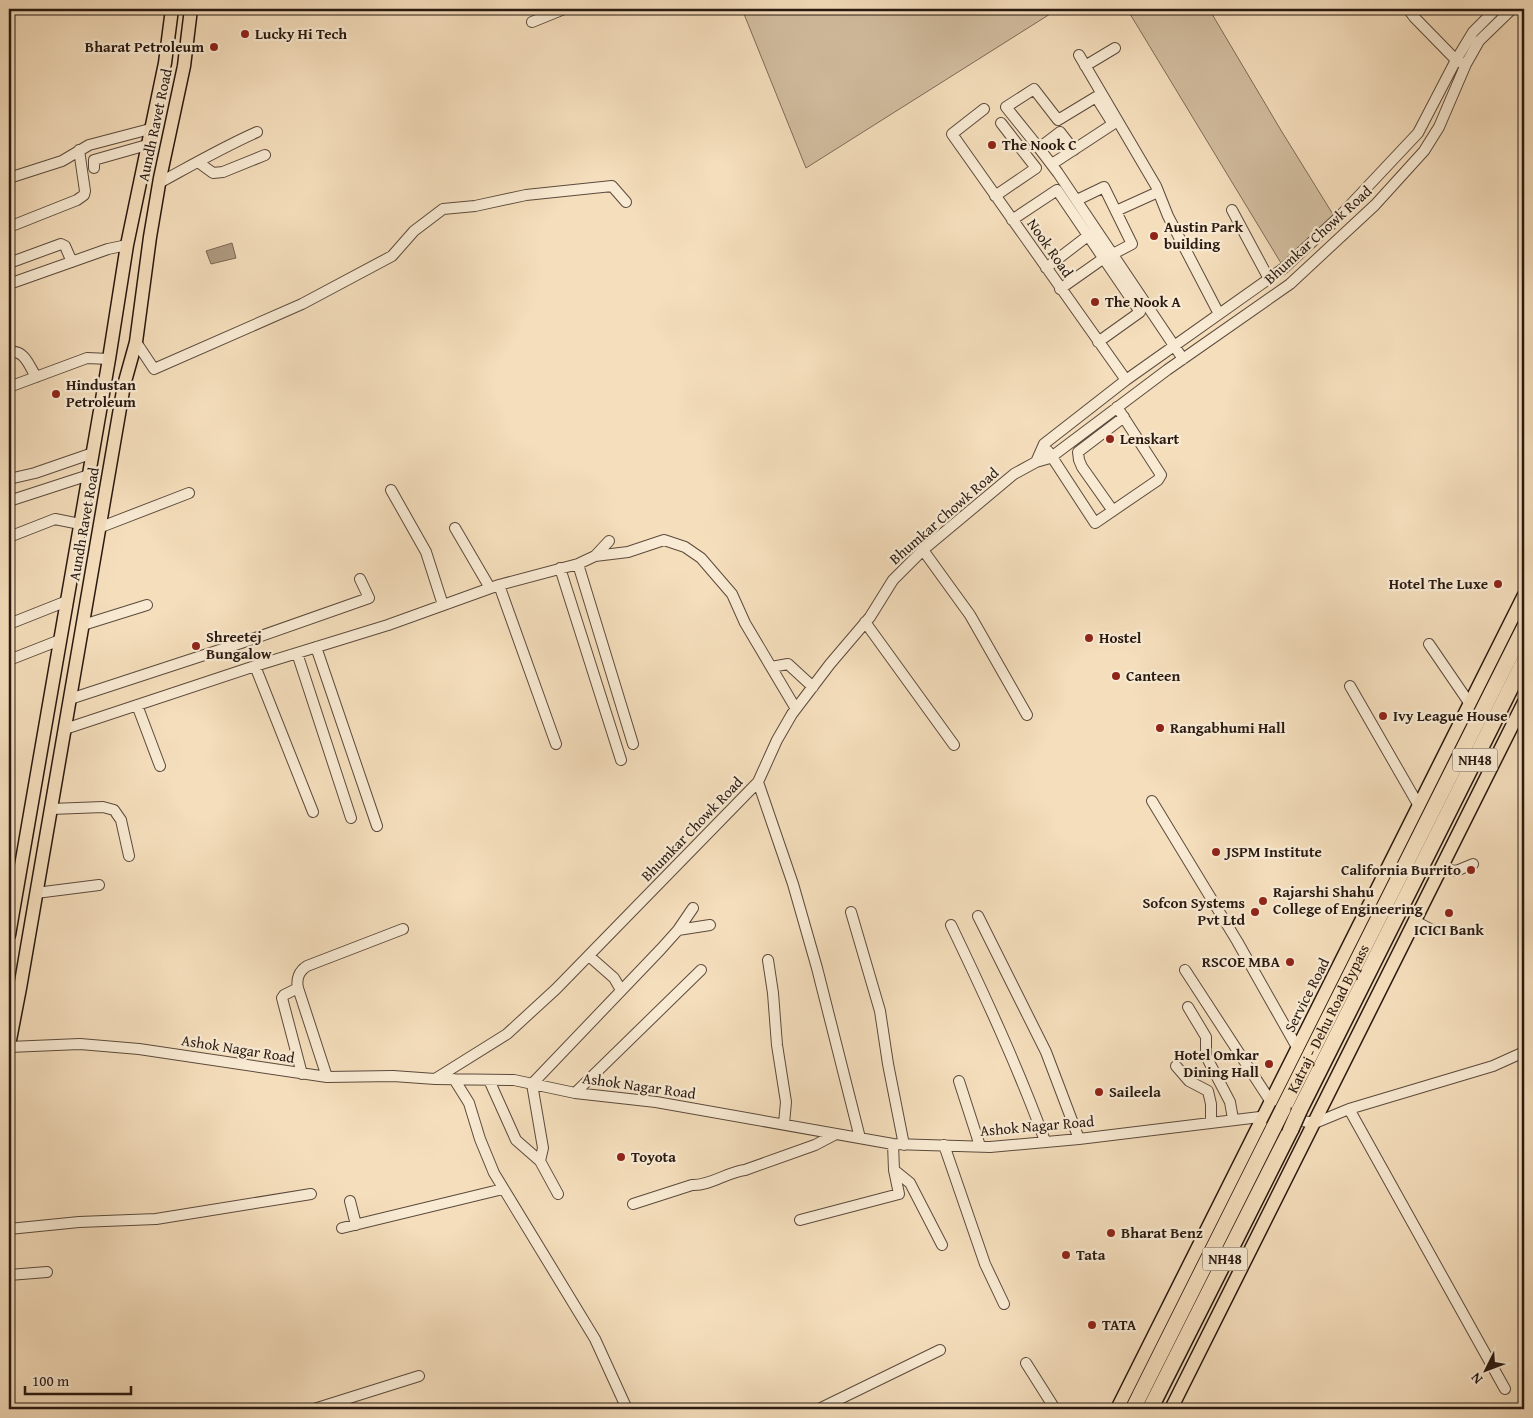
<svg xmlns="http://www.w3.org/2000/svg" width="1533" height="1418" font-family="'Gentium Book Plus',serif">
  <rect width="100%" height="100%" fill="#f5debc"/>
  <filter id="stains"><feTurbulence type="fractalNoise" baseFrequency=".004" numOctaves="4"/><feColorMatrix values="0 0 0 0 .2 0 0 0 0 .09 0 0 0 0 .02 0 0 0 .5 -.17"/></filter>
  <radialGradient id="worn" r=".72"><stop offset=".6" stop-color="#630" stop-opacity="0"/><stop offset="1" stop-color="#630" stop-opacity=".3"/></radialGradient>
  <path fill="#d2bd9f" stroke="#7e6b58" d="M742,9H1058L806,168Z
    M1127,9H1209L1282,132L1334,216L1284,268Z"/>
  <path fill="#b09b82" stroke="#7a6755" d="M232,243L236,258L211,264L206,251Z"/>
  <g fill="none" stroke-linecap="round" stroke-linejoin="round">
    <defs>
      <path id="minor" d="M1408,9L1414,17L1456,60L1460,62
        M532,22L564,9
        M1079,55L1156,186L1168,216L1219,314
        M1085,66L1115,48
        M984,109L952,134L1126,380
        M1039,148L1058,173L1183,359
        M198,162L213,173L223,172L265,155
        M1052,164L1113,124L1096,97L1058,120L1034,89L1006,107L1039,148L1060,132L1074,150
        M94,168V160L147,145
        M9,178L62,161L89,145L150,129
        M159,183C192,165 223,147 257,132
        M995,196L1036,168L1001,123
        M1077,200L1104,187L1132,244L1113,254
        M1232,210L1269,279
        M1116,211L1158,192
        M1012,220L1057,190L1140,312L1098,342
        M9,227L77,200L84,195L85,191L79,150
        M9,263L61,244L65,246L72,262
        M1046,268L1089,235
        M9,284L108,249L127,245
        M1060,289L1104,258
        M136,342L154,369L302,304L392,256L414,231L443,209L475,206L526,195L612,186L626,202
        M9,352C24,349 29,365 36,377
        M9,387L87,358L109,359
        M1048,451L1095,523L1158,480L1161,475L1117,407
        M1036,462L1044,444L1126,380L1284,268L1339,217L1418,133L1456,60L1473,32L1496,9
        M9,479L35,473L93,453
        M391,490L426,552L443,605
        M9,501L89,475
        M1113,511L1082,467L1079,460L1078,452L1124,417
        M101,527L189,493
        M455,528L490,588
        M9,537L55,519L80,524
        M923,550L970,615L1027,715
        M595,556L628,552L664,540L685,547L701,558L732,594L745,623L796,709
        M578,564L633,744
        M560,568L621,760
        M499,585L556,744
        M865,622L954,745
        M9,624L67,601
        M83,625L147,605
        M1429,644L1470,704
        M316,647L377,826
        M297,653L351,818
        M9,660L60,640
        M255,666L313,812
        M771,667L788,664L813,687
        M1350,686L1419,806
        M70,699L241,643L369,598L360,579
        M137,705L160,766
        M65,729L255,666L388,625L499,585L578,564L595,556L609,541
        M758,782L793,884L817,968L860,1138
        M1152,801L1237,941L1298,1049
        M51,809L103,807L114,810L121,820L129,856
        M1442,868L1456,871L1473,864
        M36,893L99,885
        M851,912L880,1011L888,1064L904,1145
        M978,916L1046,1052L1079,1139
        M1415,921L1432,930
        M951,925C985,996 1018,1067 1045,1141
        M678,930L710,925
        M589,956L614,978L621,990
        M768,960L773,993L777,1045L786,1102L784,1124
        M1185,970L1271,1102
        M298,988L284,995L282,998L302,1074
        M1188,1007L1206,1037V1056L1230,1102L1233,1119
        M9,1047L80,1044L139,1049L327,1077L393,1076L435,1079L514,1080L575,1093L656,1102L893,1144L990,1147L1079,1139L1268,1116
        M1176,1066L1189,1081L1208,1091L1211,1104V1122
        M327,1077L298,988C296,979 299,971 307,966L403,929
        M435,1079L507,1034L556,989L758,782L777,740L792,714L830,664L870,617L893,580L923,550L1014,474L1036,462L1050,458L1167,370L1290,284L1375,205L1424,151L1439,127L1466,64L1479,41L1512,9
        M454,1079L469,1103L480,1139L494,1173L595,1339L627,1409
        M489,1080L516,1140L540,1161
        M959,1081L980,1146
        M575,1093L701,970
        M1349,1109L1505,1389
        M1290,1119L1315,1123L1349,1109L1493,1066L1524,1052
        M893,1144L894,1170L910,1183L942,1245
        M944,1145L985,1264L1004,1304
        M558,1194L540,1161L543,1148L532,1084L661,949L678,930L693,908
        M350,1201L356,1225
        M633,1204L692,1185C710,1186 727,1172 745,1170L815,1145L836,1134
        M800,1220L899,1194L894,1170
        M342,1228L503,1189
        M9,1229L79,1222L156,1219L311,1194
        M9,1275L47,1272
        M1026,1363L1055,1409
        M314,1409L419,1376
        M819,1409L940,1350"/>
      <path id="major" d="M9,935L109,359L127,245L165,63L172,9
        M9,1045L20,988L124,385L136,342L150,237L160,178L184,66L191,9
        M1117,1409L1524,595
        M1171,1409L1524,702"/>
      <g id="highway">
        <path id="s1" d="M1283,1109L1524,628"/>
        <path d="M1299,1111L1524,661"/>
        <path d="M1133,1409L1274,1127"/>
        <path d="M1150,1409L1291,1129"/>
      </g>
    </defs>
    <use href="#minor" stroke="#5c4a3c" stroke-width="12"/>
    <use href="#major" stroke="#291911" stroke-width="15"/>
    <use href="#highway" stroke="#291911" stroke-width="18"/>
    <use href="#minor" stroke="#f8ead3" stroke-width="10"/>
    <use href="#major" stroke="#f5debc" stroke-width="12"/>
    <use href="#highway" stroke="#f5debc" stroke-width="15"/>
    <defs>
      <path id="highway-bridge" d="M1274,1127L1283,1109
        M1291,1129L1299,1111"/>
    </defs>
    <use href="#highway-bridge" stroke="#291911" stroke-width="18" stroke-linecap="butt"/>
    <use href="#highway-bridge" stroke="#f5debc" stroke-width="15"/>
  </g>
  <g fill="#8f2418" stroke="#f8ead3" stroke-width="2">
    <circle cx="245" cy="34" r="5"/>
    <circle cx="214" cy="47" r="5"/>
    <circle cx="992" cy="145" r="5"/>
    <circle cx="1154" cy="236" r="5"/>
    <circle cx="1095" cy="302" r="5"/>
    <circle cx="56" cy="394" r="5"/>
    <circle cx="1110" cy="439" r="5"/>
    <circle cx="1498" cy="584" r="5"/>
    <circle cx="1089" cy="638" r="5"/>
    <circle cx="196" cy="646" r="5"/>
    <circle cx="1116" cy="676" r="5"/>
    <circle cx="1383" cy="716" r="5"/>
    <circle cx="1160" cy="728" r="5"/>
    <circle cx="1216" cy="852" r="5"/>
    <circle cx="1471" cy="870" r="5"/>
    <circle cx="1263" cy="901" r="5"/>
    <circle cx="1255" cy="912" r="5"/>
    <circle cx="1449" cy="913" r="5"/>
    <circle cx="1290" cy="962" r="5"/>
    <circle cx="1269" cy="1064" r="5"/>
    <circle cx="1099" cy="1092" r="5"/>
    <circle cx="621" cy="1157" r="5"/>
    <circle cx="1111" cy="1233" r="5"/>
    <circle cx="1066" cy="1255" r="5"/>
    <circle cx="1092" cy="1325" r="5"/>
  </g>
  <g text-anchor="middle" stroke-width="4.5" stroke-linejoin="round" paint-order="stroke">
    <g fill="#f8ead3" stroke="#67584b" stroke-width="1">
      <rect x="1452.5" y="748.5" width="45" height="23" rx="4"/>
      <rect x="1202.5" y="1247.5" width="45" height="23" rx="4"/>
    </g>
    <g font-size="14" font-weight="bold" fill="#291911">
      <text x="1475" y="765">NH48</text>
      <text x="1225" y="1264">NH48</text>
    </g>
    <g font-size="15" font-weight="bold" fill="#291911" stroke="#f8ead3" text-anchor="start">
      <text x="255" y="39">Lucky Hi Tech</text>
      <text x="204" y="52" text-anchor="end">Bharat Petroleum</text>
      <text x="1002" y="150">The Nook C</text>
      <text x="1164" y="232">Austin Park<tspan x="1164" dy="17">building</tspan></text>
      <text x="1105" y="307">The Nook A</text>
      <text x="66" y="390">Hindustan<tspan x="66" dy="17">Petroleum</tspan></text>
      <text x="1120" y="444">Lenskart</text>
      <text x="1488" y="589" text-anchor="end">Hotel The Luxe</text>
      <text x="206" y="642">Shreetej<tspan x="206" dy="17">Bungalow</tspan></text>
      <text x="1099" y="643">Hostel</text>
      <text x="1126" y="681">Canteen</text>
      <text x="1393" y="721">Ivy League House</text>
      <text x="1170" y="733">Rangabhumi Hall</text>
      <text x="1226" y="857">JSPM Institute</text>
      <text x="1461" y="875" text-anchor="end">California Burrito</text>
      <text x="1273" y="897">Rajarshi Shahu<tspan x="1273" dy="17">College of Engineering</tspan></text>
      <text x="1245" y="908" text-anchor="end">Sofcon Systems<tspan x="1245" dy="17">Pvt Ltd</tspan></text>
      <text x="1449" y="935" text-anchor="middle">ICICI Bank</text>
      <text x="1280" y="967" text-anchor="end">RSCOE MBA</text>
      <text x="1259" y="1060" text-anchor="end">Hotel Omkar<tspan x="1259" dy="17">Dining Hall</tspan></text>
      <text x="1109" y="1097">Saileela</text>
      <text x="631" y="1162">Toyota</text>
      <text x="1121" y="1238">Bharat Benz</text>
      <text x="1076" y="1260">Tata</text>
      <text x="1102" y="1330">TATA</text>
    </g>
    <g font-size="15" fill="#291911" stroke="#f8ead3">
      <text transform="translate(155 125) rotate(-78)" y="5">Aundh Ravet Road</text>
      <text transform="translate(1318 235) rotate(-42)" y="5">Bhumkar Chowk Road</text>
      <text transform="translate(1050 248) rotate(55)" y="5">Nook Road</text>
      <text transform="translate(944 516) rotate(-41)" y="5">Bhumkar Chowk Road</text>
      <text transform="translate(84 524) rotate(-80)" y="5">Aundh Ravet Road</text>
      <text transform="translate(692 829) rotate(-46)" y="5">Bhumkar Chowk Road</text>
      <text transform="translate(1307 995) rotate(-63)" y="5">Service Road</text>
      <text dy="5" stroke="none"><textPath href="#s1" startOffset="101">Katraj - Dehu Road Bypass</textPath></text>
      <text transform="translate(238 1049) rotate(9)" y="5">Ashok Nagar Road</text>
      <text transform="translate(639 1086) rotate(8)" y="5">Ashok Nagar Road</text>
      <text transform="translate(1037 1126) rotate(-5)" y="5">Ashok Nagar Road</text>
    </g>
  </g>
  <rect width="1533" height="1418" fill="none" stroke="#f5debc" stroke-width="30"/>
  <rect x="10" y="10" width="1513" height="1398" fill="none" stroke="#291911" stroke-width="2.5"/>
  <rect x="15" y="15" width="1503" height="1388" fill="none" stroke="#291911"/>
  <g transform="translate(1486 1370) rotate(228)" stroke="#f8ead3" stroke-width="4" paint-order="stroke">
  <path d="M0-4L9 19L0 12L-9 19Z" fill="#291911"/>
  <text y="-8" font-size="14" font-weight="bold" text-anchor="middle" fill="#291911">N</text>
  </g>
  <path d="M25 1386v8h106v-8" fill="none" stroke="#291911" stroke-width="2.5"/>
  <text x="32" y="1386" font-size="15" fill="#291911" stroke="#f8ead3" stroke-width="4" paint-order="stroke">100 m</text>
  <rect width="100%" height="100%" filter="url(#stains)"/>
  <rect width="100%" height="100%" fill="url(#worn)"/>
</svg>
